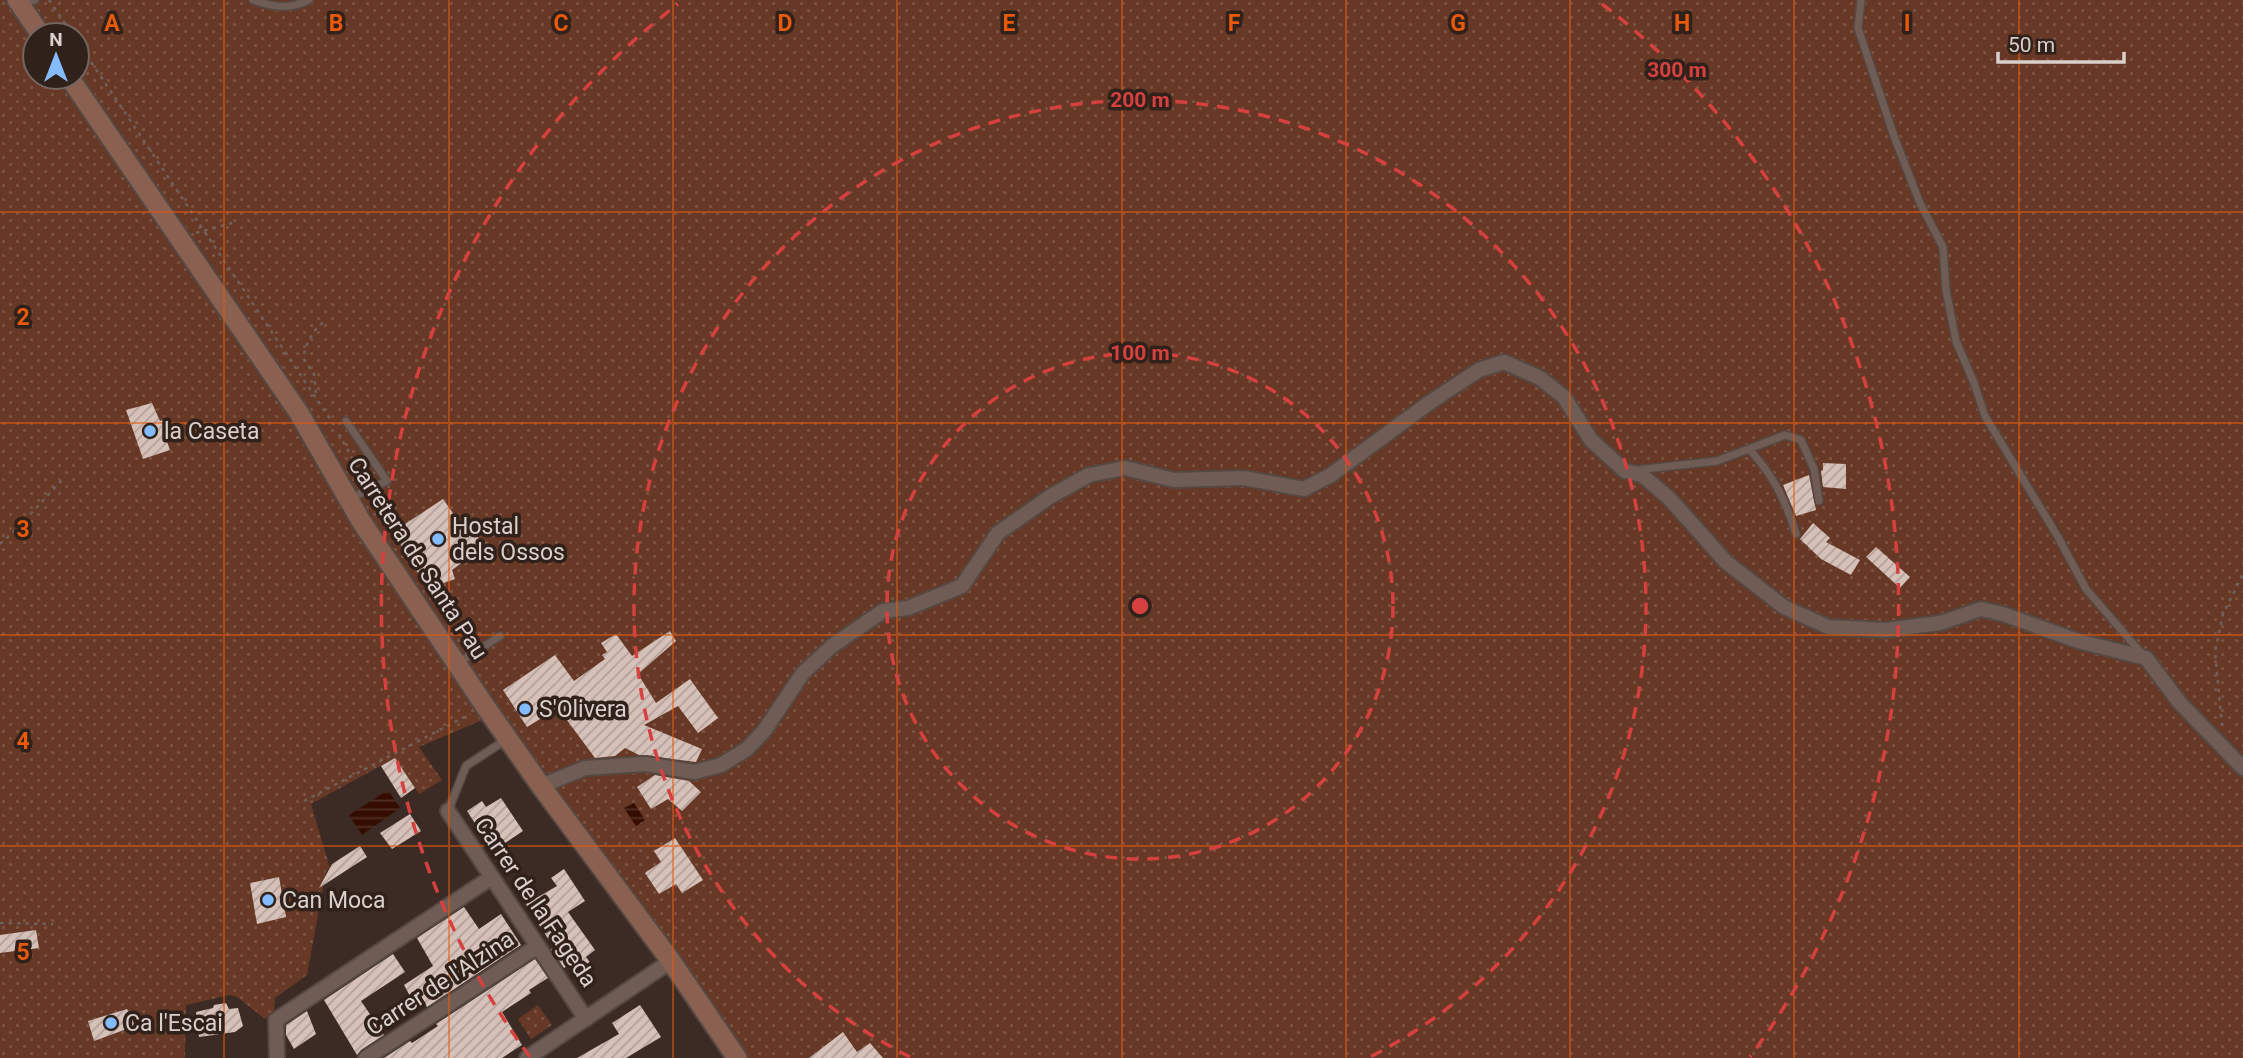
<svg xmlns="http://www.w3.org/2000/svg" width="2243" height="1058" font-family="Roboto,sans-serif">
  <defs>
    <pattern id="park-dots" width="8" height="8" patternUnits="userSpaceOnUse" patternTransform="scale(1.75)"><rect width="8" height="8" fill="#663825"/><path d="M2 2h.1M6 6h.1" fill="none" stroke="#7b5443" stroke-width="1.8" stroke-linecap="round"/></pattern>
    <pattern id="water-rules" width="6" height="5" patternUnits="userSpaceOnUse" patternTransform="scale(1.75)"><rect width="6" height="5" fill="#340d00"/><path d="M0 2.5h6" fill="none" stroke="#512f24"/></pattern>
    <pattern id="building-hatch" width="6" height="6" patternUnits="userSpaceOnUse" patternTransform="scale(1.75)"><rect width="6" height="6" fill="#d6c1b9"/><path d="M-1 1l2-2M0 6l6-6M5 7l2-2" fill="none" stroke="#b1a09a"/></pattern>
  </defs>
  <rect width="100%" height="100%" fill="#3b2b24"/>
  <path fill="url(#park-dots)" fill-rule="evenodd" d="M0,0H2243V1058H736L501,712L419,747L442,780L419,794L395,758L311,804L330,868L326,871L307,975L275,998L274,1012L265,1019L237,997L230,995L186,1005L185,1058H0ZM35,35H77V77H35Z
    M538,1005L552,1025L531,1039L518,1019Z"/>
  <path fill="url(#water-rules)" d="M388,790L400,808L362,835L349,815Z
    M634,803L645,820L636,826L624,808Z"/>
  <path fill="url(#building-hatch)" d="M152,403L160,421L165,419L170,429L164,433L170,450L143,459L126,410Z
    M1823,463L1846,464V489L1823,487L1821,471L1823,470Z
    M1809,475L1816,510L1796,516L1783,485Z
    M443,499L462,526L468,523L484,546L452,570L455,579L433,587L431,583L423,581L393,532Z
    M1813,523L1830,538L1826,542L1860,560L1851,575L1821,559L1800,539Z
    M1876,547L1910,577L1900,588L1866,557Z
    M670,631L676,641L638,674L656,703L690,679L718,718L698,733L678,706L644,725L702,749L696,762L639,755L625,748L615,756L595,758L558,708L527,727L503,690L555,655L574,681L605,659L602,655L607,652L601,643L616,634L632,656Z
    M395,758L415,788L401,798L381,766Z
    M655,775L689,781L701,792L682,811L668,799L651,809L637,787Z
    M501,798L523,831L493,851L467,811L482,801L486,807Z
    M410,814L421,831L392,849L380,833Z
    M675,838L703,880L682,893L676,884L659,894L645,873L661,862L654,851Z
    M360,846L367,857L319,888L332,864Z
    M564,869L585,901L568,912L595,950L586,957L594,968L577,980L568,966L564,968L551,949L554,948L526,904L557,886L551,878Z
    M279,877L286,917L257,924L250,883Z
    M464,907L479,929L501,914L521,945L427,1007L419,993L411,998L404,985L433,966L417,938Z
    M36,930L39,948L0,953V935Z
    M393,954L405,972L361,1001L384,1035L361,1050L357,1055L324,1000Z
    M535,959L548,978L529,990L531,993L502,1012L522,1045L502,1058H384L410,1041L412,1043L438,1026L436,1024Z
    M226,1003L229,1009L238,1008L243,1026L235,1032L199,1037L196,1012L213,1008L214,1005Z
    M640,1005L661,1037L626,1058H577L619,1034L612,1023Z
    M127,1009L135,1026L94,1041L88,1021Z
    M307,1011L316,1034L294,1049L286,1035V1025Z
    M843,1032L857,1052L870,1043L883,1058H809Z"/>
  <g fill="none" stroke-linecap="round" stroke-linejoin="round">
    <defs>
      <path id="service" d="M253,0C272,7 290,10 309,0
        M1861,0L1858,28L1895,139L1920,203L1943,247L1946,290L1956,341L1974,383L1985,416L2058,537L2086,589L2143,655
        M21,4L35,0
        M346,421L387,481L349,499
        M1750,450C1774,477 1785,499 1796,534
        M1636,470L1717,461L1785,435L1801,440L1814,469L1819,501
        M458,663L500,636
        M448,811L466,766L507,739"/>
      <path id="minor" d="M541,786L585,768L646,764L695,772L721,765L747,749L764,731L803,673L832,646L883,611L908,608L962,586L998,533L1051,496L1089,475L1125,468L1174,480L1244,478L1304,489L1331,475L1429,403L1479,370L1504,362L1540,378L1564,397L1591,440L1625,471L1642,475L1670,499L1726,562L1784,607L1828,627L1886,630L1940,623L1981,609L2003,614L2078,641L2146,658L2180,703L2243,768
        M448,811L586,1019
        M277,1058L276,1020L492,877
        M366,1058L538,946
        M527,1058L671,961"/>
      <path id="secondary" d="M17,0L41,35
        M69,77L299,413L361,521L485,706L541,786L671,961L737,1058"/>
    </defs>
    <use href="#service" stroke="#554842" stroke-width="10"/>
    <use href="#minor" stroke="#554842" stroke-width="18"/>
    <use href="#secondary" stroke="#554842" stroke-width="23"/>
    <path stroke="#6f615b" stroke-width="2.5" stroke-dasharray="3.5 5" stroke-linecap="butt" d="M49,0L73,35
      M77,41L334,425
      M196,233L236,222
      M316,393L314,374L303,358C307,341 312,331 326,320
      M339,434L364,480
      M0,544C23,524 42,501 63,479
      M2222,726L2215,652L2223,614L2243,574
      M304,801L470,714
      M0,923L53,924"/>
    <use href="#service" stroke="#6f5c55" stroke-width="7"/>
    <use href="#minor" stroke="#6f5c55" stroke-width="14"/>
    <use href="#secondary" stroke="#8a6050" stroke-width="19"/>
  </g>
  <path fill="none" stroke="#e8590c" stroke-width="2" stroke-opacity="0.55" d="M224,0V1058M449,0V1058M673,0V1058M897,0V1058M1122,0V1058M1346,0V1058M1570,0V1058M1794,0V1058M2019,0V1058M0,212H2243M0,423H2243M0,635H2243M0,846H2243"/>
  <g fill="none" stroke="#d64140" stroke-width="3.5" stroke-dasharray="12 9">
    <circle cx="1140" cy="606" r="253"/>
    <path d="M910 1057A506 506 0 1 1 1370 1057"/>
    <path d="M530 1057A759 759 0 0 1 678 4M1602 4A759 759 0 0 1 1750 1057"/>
  </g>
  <g fill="#84bcfb" stroke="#30211b" stroke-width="2.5">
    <circle cx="150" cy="431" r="7"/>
    <circle cx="438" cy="539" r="7"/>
    <circle cx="525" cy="709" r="7"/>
    <circle cx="268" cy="900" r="7"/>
    <circle cx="111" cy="1023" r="7"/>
  </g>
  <g text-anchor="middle" stroke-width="7" stroke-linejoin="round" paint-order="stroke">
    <g font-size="23" fill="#d9cfcb" stroke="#30211b" text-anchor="start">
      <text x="164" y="439">la Caseta</text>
      <text x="452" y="534">Hostal<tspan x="452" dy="26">dels Ossos</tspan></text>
      <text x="539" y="717">S'Olivera</text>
      <text x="282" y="908">Can Moca</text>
      <text x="125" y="1031">Ca l'Escai</text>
    </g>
    <g font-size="23" fill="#d9cfcb" stroke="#30211b">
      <text transform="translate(418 558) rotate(57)" y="8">Carretera de Santa Pau</text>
      <text transform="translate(536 902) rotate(56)" y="8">Carrer de la Fageda</text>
      <text transform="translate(440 983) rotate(-33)" y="8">Carrer de l'Alzina</text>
    </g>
  </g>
  <g font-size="23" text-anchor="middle" font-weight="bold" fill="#e8590c" stroke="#30211b" stroke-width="7" stroke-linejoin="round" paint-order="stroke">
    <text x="112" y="31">A</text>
    <text x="336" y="31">B</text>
    <text x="561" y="31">C</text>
    <text x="785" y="31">D</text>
    <text x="1009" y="31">E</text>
    <text x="1234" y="31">F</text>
    <text x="1458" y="31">G</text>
    <text x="1682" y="31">H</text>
    <text x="1907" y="31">I</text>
    <text x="23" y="325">2</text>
    <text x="23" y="537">3</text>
    <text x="23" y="749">4</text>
    <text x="23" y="960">5</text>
  </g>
  <circle cx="1140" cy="606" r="10" fill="#d64140" stroke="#30211b" stroke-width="3.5"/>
  <g font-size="21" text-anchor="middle" font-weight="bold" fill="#d64140" stroke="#30211b" stroke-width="7" stroke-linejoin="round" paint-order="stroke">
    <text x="1677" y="77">300 m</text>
    <text x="1140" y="107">200 m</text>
    <text x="1140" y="360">100 m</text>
  </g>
  <g transform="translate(56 56)"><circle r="33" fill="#30211b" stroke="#746761" stroke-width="2"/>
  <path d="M0-5L12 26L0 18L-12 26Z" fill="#84bcfb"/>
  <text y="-10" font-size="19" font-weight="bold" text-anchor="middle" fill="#d9cfcb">N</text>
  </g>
  <path d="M1998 52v10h126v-10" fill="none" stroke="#d9cfcb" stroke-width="3.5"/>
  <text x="2008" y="52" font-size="21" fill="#d9cfcb" stroke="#30211b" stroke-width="5" paint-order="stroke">50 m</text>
</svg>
